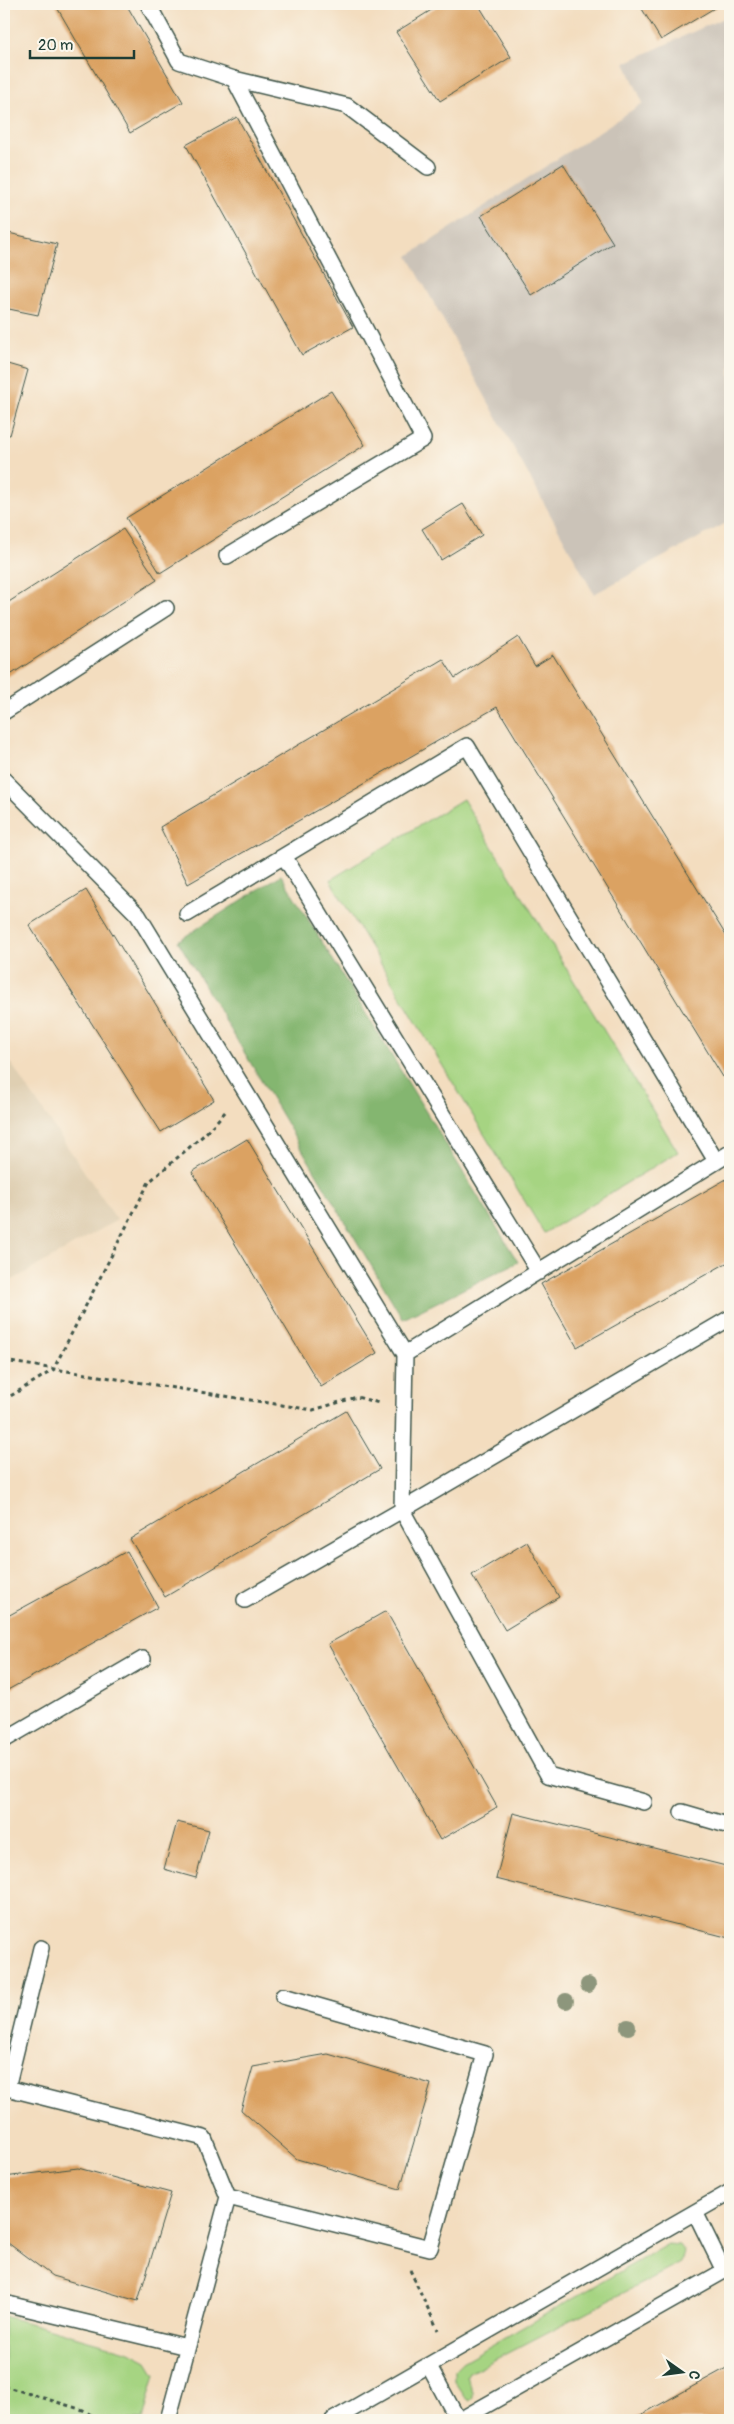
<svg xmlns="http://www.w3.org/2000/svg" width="734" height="2424" font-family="Pangolin,sans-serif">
  <rect width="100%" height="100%" fill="#fbf7ec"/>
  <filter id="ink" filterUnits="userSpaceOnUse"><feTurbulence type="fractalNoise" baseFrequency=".02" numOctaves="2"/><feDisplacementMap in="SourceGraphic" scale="10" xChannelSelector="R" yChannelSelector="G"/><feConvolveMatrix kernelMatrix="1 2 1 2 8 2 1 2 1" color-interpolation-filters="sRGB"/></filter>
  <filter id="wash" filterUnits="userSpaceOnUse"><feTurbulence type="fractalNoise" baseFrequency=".0096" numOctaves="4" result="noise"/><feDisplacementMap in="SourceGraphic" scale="20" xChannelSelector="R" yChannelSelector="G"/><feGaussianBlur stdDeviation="1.12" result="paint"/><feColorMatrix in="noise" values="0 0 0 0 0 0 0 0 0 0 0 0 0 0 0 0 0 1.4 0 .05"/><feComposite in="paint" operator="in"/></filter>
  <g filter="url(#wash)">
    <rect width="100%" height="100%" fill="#f3ddbf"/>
    <path fill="#dfcfb2" d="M4,1053L117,1220L4,1285Z"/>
    <path fill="#cbc3b8" d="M730,15V521L594,594L408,256L643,103L625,63Z"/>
    <path fill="#a6d482" stroke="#62885b" d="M463,799L678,1152L544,1233L330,880Z
      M668,2244L679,2245L684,2252L681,2263L469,2373L466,2378L473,2392V2397L470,2400L466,2399L454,2381V2370L462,2362Z
      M4,2316L130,2352L147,2361L155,2374L143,2420H4Z"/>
    <path fill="#84b670" stroke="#527a52" d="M281,875L518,1262L403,1319L178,941Z"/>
    <g id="blocks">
      <path fill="#dba262" d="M55,4H126L183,102L130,133Z
        M441,4H478L511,57L440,101L396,32Z
        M639,4H721L661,40Z
        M237,117L353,327L302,355L186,145Z
        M563,164L613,243L531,295L481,216Z
        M4,232L57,244L38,315L4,308Z
        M4,363L28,370L10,435L4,434Z
        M331,391L365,445L160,573L126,518Z
        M463,504L482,535L441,560L422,529Z
        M123,529L157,580L4,679V605Z
        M518,637L535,666L553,655L730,942V1073L723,1077L497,707L188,884L160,827L443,659L455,678Z
        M86,890L214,1100L161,1132L29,925Z
        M247,1139L377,1353L321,1387L192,1172Z
        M730,1177V1261L577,1347L541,1284Z
        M346,1411L380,1469L165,1597L130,1539Z
        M527,1542L559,1597L505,1630L472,1575Z
        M127,1551L158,1607L4,1692V1618Z
        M386,1611L497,1807L440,1840L328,1644Z
        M513,1813L730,1867V1938L496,1879Z
        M177,1822L209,1830L196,1878L164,1869Z
        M328,2054L431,2084L400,2189L297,2159L241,2110L253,2067Z
        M78,2168L171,2193L138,2301L52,2276L4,2240V2177Z
        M730,2366V2420H631L639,2416Z"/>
    </g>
  </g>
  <g filter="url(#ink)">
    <use href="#blocks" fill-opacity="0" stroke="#3f5549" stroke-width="1"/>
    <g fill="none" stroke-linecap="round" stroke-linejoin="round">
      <defs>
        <path id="service" d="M148,4L179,61L234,79L347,106L428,167
          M227,556L423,439L234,79
          M4,712L166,608
          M4,780L138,915L405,1354
          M187,914L284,856
          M539,1272L284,856L467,746L716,1161
          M245,1600L402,1510L405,1354L730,1153
          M4,1740L143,1659
          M644,1802L548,1775L402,1510L730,1318
          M682,1812L730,1826
          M7,2088L41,1948
          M4,2089L7,2088L204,2138L228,2197
          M4,2303L187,2347
          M429,2366L458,2420
          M168,2420L228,2197L430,2248L485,2054L283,1996
          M333,2420L730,2192
          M460,2420L724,2271L695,2212"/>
      </defs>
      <use href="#service" stroke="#3f5549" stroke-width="18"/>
      <path stroke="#3f5549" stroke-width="3" stroke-dasharray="4 4" stroke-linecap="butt" d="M4,1361L313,1410L357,1397L379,1403
        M4,1400L53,1370L149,1182L205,1134L227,1110
        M410,2270L438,2330
        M4,2386L83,2410L99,2420
        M261,2420L269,2415"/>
      <use href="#service" stroke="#fff" stroke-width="15"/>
    </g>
    <g fill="#8d967b">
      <circle cx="588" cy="1985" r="8"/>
      <circle cx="566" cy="2001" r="8"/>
      <circle cx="628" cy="2027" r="8"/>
    </g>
  </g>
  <rect width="734" height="2424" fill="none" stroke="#fbf7ec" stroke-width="20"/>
  <g transform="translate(682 2372) rotate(104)" stroke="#fbf7ec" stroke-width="4" paint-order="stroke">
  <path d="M0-4L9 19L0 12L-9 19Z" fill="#1f3d34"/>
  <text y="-8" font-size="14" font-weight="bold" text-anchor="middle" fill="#1f3d34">С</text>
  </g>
  <path d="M30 50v8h104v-8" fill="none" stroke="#1f3d34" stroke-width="2.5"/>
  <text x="38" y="50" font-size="15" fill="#1f3d34" stroke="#fbf7ec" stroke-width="4" paint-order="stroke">20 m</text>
</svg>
